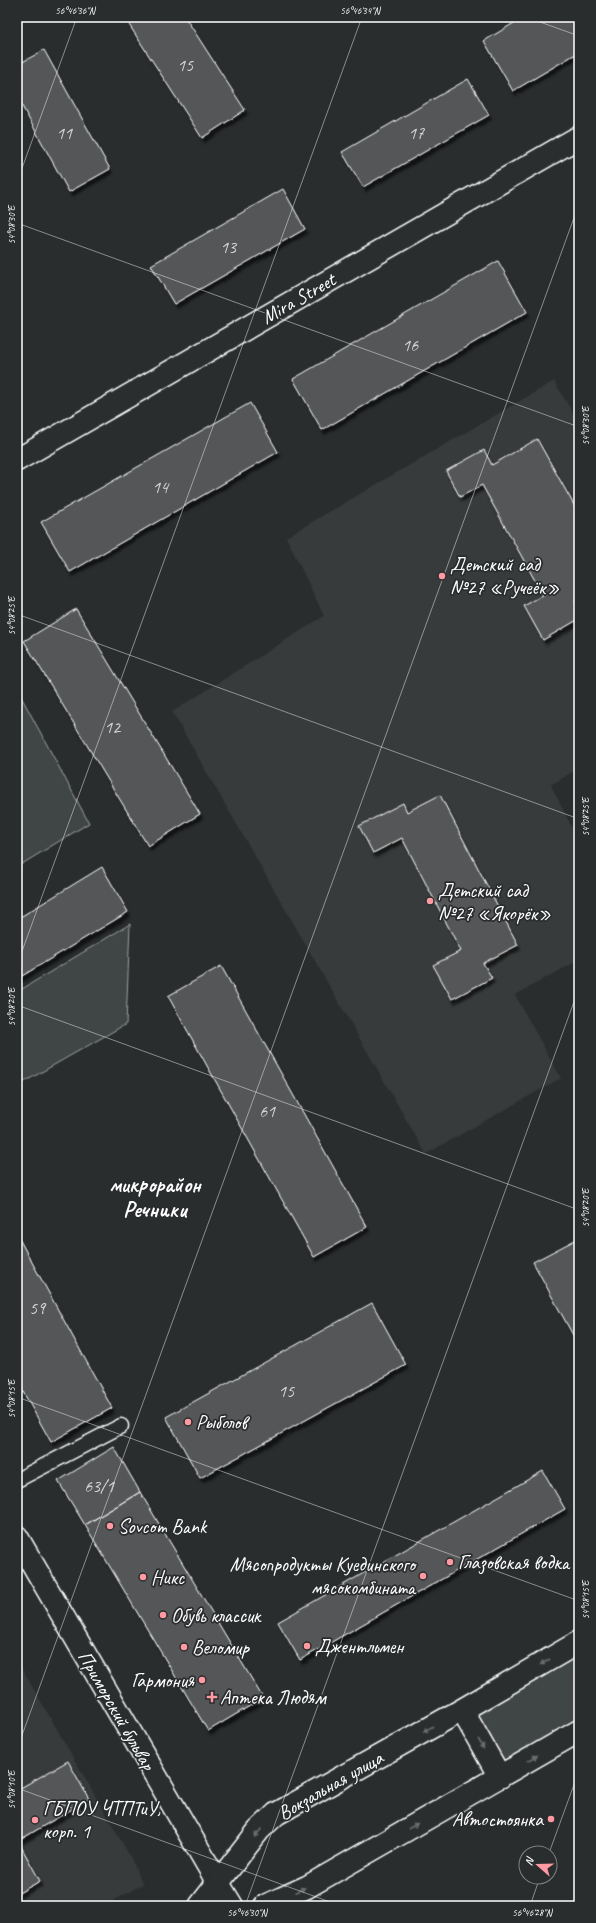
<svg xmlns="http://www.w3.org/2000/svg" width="596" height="1923" font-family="Caveat,sans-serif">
  <defs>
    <filter id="shadow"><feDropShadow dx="2.5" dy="4.5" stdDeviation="1" flood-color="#0009"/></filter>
  </defs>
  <rect width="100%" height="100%" fill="#2a2d2e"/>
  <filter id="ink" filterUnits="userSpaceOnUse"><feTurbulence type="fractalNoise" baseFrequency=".025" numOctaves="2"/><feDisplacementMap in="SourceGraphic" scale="8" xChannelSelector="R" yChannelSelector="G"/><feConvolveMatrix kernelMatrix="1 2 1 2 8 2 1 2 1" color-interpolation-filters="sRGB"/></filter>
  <g filter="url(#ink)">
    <path fill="#373a3b" d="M554,381L579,423V768L551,785L579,842V960L515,995L561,1078L426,1154L172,712L324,616L286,537Z
      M17,1660L130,1856L143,1884L104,1906H17Z"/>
    <path fill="#414445" stroke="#a0a2a2" d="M17,689L89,823L17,867Z
      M130,924L126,1024L17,1086V992Z
      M579,1651V1725L501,1769L471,1714Z"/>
    <path fill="#555758" stroke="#fff" filter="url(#shadow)" d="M130,17H185L245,110L202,138L126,20Z
      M524,17H579V52L513,91L484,41Z
      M44,50L110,169L69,192L17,97V65Z
      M468,79L489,115L363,187L342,152Z
      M283,189L305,229L174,304L151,265Z
      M498,261L527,312L322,430L293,379Z
      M250,403L278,452L70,572L41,522Z
      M537,439L579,514V598L575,600L579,608V619L543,640L524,606L543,595L482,485L460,497L446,471L484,450L492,465Z
      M76,609L200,814L148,846L24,641Z
      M440,795L518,945L483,963L492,978L452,999L433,965L461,951L402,838L373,853L359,826L403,803L407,812Z
      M102,867L128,912L17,979V919Z
      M221,966L367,1227L314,1257L168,996Z
      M17,1235L112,1408L51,1442L17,1381Z
      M579,1238V1346L533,1262Z
      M372,1303L406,1365L200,1478L166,1417Z
      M114,1447L140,1492L85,1525L58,1481Z
      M543,1471L565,1509L300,1660L278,1622Z
      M140,1492L263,1698L208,1731L85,1525Z
      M68,1761L89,1799L18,1841L40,1881L17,1894V1790Z"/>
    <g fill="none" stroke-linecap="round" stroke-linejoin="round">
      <defs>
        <path id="service" d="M17,1480L121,1426"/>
        <path id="minor" d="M17,460L579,137"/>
        <path id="tertiary" d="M17,1537L218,1883"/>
        <path id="secondary" d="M218,1883L232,1906"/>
        <path id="primary" d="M462,1710L500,1777
          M200,1906L259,1830L276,1814L462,1710L579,1642
          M265,1906L307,1887L579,1731"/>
      </defs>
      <use href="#service" stroke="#fff" stroke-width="17"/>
      <use href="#minor" stroke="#fff" stroke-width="25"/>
      <use href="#tertiary" stroke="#fff" stroke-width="25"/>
      <use href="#secondary" stroke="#fff" stroke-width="25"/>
      <use href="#primary" stroke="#fff" stroke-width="25"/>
      <use href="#service" stroke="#2a2d2e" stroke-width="14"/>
      <use href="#minor" stroke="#2a2d2e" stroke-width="22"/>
      <use href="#tertiary" stroke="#2a2d2e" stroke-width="22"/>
      <use href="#secondary" stroke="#2a2d2e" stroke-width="22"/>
      <use href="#primary" stroke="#2a2d2e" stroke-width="22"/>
    </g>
    <defs><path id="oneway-solid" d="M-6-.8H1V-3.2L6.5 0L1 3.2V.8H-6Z"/></defs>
    <g fill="#6a6c6d">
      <use href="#oneway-solid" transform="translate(545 1662) rotate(150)"/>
      <use href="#oneway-solid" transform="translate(428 1729) rotate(151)"/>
      <use href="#oneway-solid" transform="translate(481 1744) rotate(61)"/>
      <use href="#oneway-solid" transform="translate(533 1758) rotate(-30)"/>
      <use href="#oneway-solid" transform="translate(413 1826) rotate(-30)"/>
      <use href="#oneway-solid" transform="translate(258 1833) rotate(130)"/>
      <use href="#oneway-solid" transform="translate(300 1890) rotate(-24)"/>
    </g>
  </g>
  <path fill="none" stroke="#fff" stroke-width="1" stroke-opacity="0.45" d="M526,17L579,36M17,182L77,17M17,223L579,427M17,614L579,819M17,965L362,17M17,1005L579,1210M17,1397L579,1601M17,1749L579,204M17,1788L341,1906M549,1853L579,1771M245,1906L579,988M530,1906L540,1877"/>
  <g fill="#ff9aa2" stroke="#2a2d2e" stroke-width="1.5">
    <circle cx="442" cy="576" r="4"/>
    <circle cx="430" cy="901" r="4"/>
    <circle cx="188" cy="1422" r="4"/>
    <circle cx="110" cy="1526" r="4"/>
    <circle cx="450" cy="1562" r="4"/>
    <circle cx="423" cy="1576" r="4"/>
    <circle cx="143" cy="1577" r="4"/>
    <circle cx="163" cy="1615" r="4"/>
    <circle cx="307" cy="1646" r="4"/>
    <circle cx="184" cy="1647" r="4"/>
    <circle cx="202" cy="1680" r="4"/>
    <path d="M210 1691h4v4h4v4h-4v4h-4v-4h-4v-4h4z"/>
    <circle cx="551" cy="1819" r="4"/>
    <circle cx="35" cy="1820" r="4"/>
  </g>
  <g text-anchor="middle" stroke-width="3.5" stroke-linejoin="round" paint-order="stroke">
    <g font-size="18" fill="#d4d5d5">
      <text x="185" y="71">15</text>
      <text x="64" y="139">11</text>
      <text x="416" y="139">17</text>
      <text x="228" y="253">13</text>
      <text x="410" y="351">16</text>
      <text x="160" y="493">14</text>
      <text x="112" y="733">12</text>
      <text x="267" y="1117">61</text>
      <text x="37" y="1314">59</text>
      <text x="286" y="1397">15</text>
      <text x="99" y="1492">63/1</text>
    </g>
    <g font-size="20" fill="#fff" stroke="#2a2d2e">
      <text transform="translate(298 298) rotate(-30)" y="7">Mira Street</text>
      <text transform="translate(117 1710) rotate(60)" y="7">Приморский бульвар</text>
      <text transform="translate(330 1785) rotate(-30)" y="7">Вокзальная улица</text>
    </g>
    <g font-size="20" fill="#fff" stroke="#2a2d2e" text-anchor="start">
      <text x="450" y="571">Детский сад<tspan x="450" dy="23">№27 «Ручеёк»</tspan></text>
      <text x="438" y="897">Детский сад<tspan x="438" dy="23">№27 «Якорёк»</tspan></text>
      <text x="196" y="1429">Рыболов</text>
      <text x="118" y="1533">Sovcom Bank</text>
      <text x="458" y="1569">Глазовская водка</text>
      <text x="415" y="1571" text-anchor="end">Мясопродукты Куединского<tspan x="415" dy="23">мясокомбината</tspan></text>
      <text x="151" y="1584">Никс</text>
      <text x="171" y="1622">Обувь классик</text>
      <text x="315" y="1653">Джентльмен</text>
      <text x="192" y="1654">Веломир</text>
      <text x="194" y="1687" text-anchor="end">Гармония</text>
      <text x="220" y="1704">Аптека Людям</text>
      <text x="43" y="1815">ГБПОУ ЧТПТиУ,<tspan x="43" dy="23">корп. 1</tspan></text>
      <text x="543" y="1826" text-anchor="end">Автостоянка</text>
    </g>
    <g font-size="22" font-weight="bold" fill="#fff" stroke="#2a2d2e">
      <text x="155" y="1192">микрорайон<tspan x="155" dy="25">Речники</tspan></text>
    </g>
  </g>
  <rect width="596" height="1923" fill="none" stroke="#2a2d2e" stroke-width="44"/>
  <g transform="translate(538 1865) rotate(290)"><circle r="19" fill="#2a2d2e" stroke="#7f8182"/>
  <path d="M0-3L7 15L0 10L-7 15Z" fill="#ff9aa2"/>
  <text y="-6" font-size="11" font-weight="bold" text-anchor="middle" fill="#ffffff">N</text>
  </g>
  <rect x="22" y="22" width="552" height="1879" fill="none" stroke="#fff" stroke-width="1.5"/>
  <g font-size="10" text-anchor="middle" fill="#fff">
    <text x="75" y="14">56°46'36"N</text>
    <text x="360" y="14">56°46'34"N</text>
    <text transform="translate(11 225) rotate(-90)" y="4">54°08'30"E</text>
    <text transform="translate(585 426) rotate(-90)" y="4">54°08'30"E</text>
    <text transform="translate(11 616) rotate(-90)" y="4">54°08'25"E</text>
    <text transform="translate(585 817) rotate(-90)" y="4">54°08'25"E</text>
    <text transform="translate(11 1007) rotate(-90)" y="4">54°08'20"E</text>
    <text transform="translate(585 1208) rotate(-90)" y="4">54°08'20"E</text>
    <text transform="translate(11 1399) rotate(-90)" y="4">54°08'15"E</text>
    <text transform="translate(585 1600) rotate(-90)" y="4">54°08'15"E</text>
    <text transform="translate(11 1790) rotate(-90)" y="4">54°08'10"E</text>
    <text x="247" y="1916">56°46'30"N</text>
    <text x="532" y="1916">56°46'28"N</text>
  </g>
</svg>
